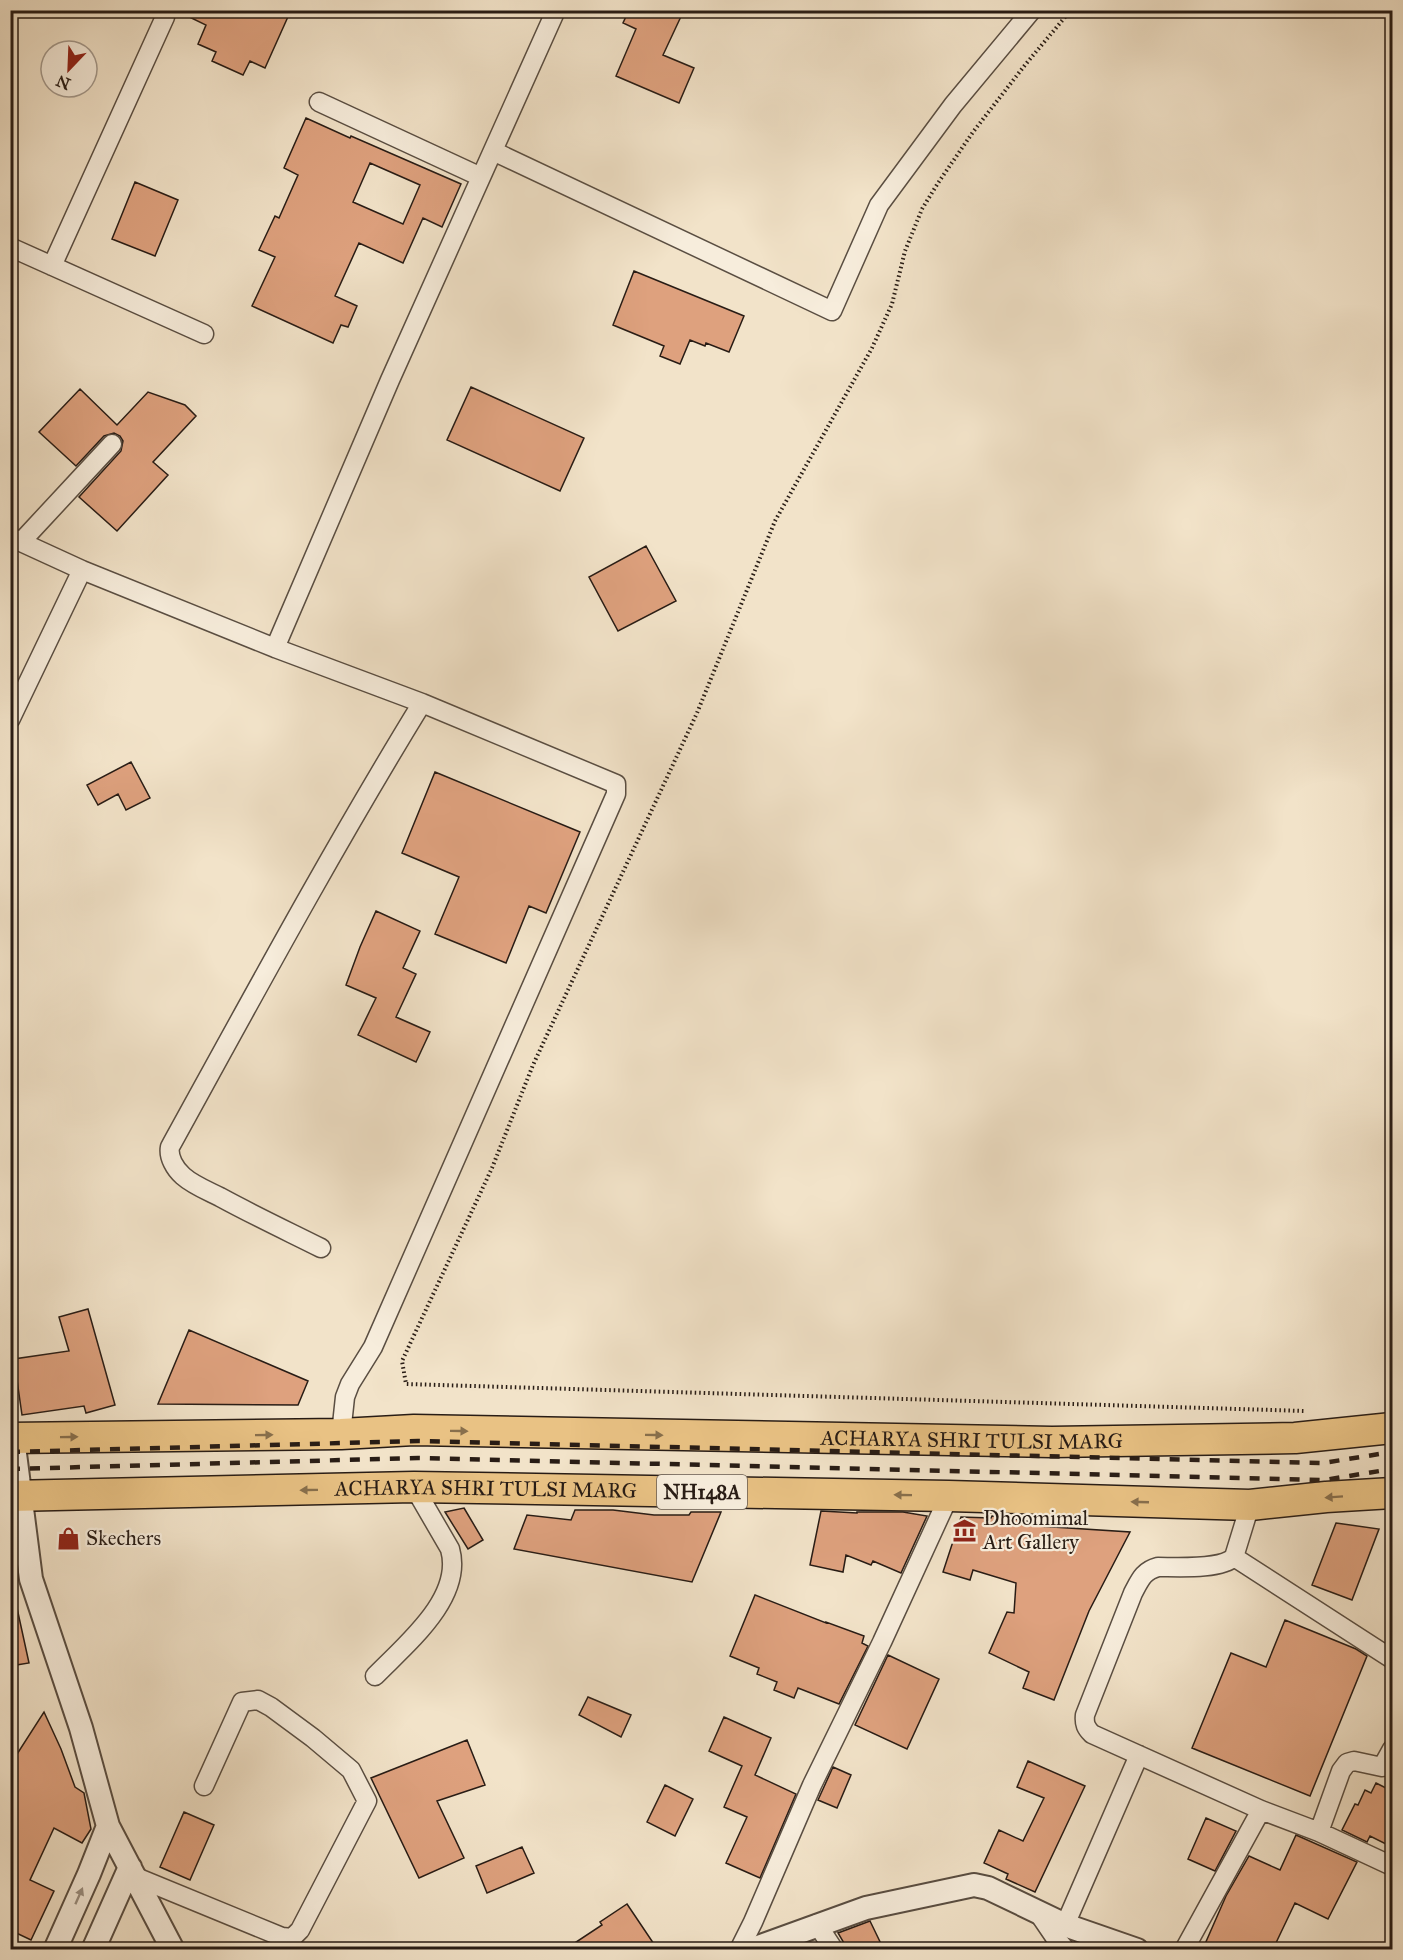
<svg xmlns="http://www.w3.org/2000/svg" width="1403" height="1960" font-family="'IM FELL Great Primer',serif">
  <rect width="100%" height="100%" fill="#f2e3c9"/>
  <filter id="stains"><feTurbulence type="fractalNoise" baseFrequency=".00333" numOctaves="4"/><feColorMatrix values="0 0 0 0 .2 0 0 0 0 .09 0 0 0 0 .02 0 0 0 .5 -.17"/></filter>
  <radialGradient id="worn" r=".72"><stop offset=".6" stop-color="#630" stop-opacity="0"/><stop offset="1" stop-color="#630" stop-opacity=".3"/></radialGradient>
  <path fill="#dea17e" stroke="#281c15" stroke-width="1.5" fill-rule="evenodd" d="M175,10H291L265,68L250,61L243,75L212,61L216,52L198,44L206,25Z
    M629,10H684L663,55L694,68L679,103L616,76L636,29L623,23Z
    M306,118L350,138L351,136L461,184L442,227L423,218L403,263L359,243L335,296L357,306L348,327L341,325L333,343L252,306L275,257L259,250L275,216L279,218L298,175L284,168ZM370,163L420,185L403,224L353,202Z
    M135,182L178,200L155,256L112,239Z
    M634,271L744,316L729,352L706,343L705,346L690,340L680,364L660,356L664,346L613,325Z
    M471,387L584,438L560,491L447,440Z
    M80,389L117,425L148,392L185,405L196,416L153,462L168,475L117,531L79,497L121,451L123,441L120,436L114,433L104,436L76,466L39,432Z
    M646,546L676,601L618,631L589,577Z
    M131,762L150,798L126,810L118,794L98,805L87,785Z
    M435,772L580,832L546,913L529,906L506,963L435,934L459,877L402,853Z
    M376,911L420,931L403,968L416,974L396,1017L430,1032L416,1062L358,1035L376,998L346,985L360,947Z
    M88,1309L115,1405L86,1413L84,1406L22,1415L14,1359L69,1351L59,1317Z
    M189,1330L308,1381L298,1405L158,1404Z
    M464,1508L483,1540L468,1549L445,1512Z
    M575,1510H613L654,1515H689L691,1512H721L692,1582L514,1549L527,1515L571,1520Z
    M821,1511L857,1513V1512H903L927,1516L901,1573L873,1561L871,1565L846,1555L843,1572L810,1565Z
    M992,1516L1040,1523L1038,1526L1130,1532L1089,1611L1054,1700L1023,1688L1029,1672L989,1653L1007,1612L1014,1613L1016,1583L973,1570L970,1580L943,1572L961,1517L991,1518Z
    M1336,1523L1379,1529L1352,1600L1312,1585Z
    M755,1595L826,1623V1622L864,1636L862,1643L868,1646L839,1704L798,1688L794,1698L774,1690L777,1682L757,1674L759,1668L730,1656Z
    M17,1608L29,1663L10,1666V1609Z
    M1285,1620L1356,1649L1367,1656L1310,1796L1192,1748L1231,1653L1266,1667Z
    M888,1655L939,1679L907,1749L855,1725Z
    M588,1697L631,1715L621,1737L579,1715Z
    M44,1712L61,1749L75,1787L84,1793L91,1829L82,1843L54,1828L30,1880L54,1891L31,1940L10,1930V1765Z
    M724,1717L771,1738L755,1775L796,1794L760,1878L726,1863L747,1817L724,1807L742,1766L709,1751Z
    M467,1740L485,1785L437,1801L464,1858L419,1878L371,1778Z
    M1028,1761L1085,1786L1035,1892L1006,1879L1008,1874L984,1863L999,1830L1023,1841L1044,1798L1017,1787Z
    M833,1767L851,1775L837,1808L818,1800Z
    M1376,1783L1392,1791V1847L1370,1836L1367,1842L1342,1830L1355,1804L1358,1805L1365,1790L1371,1793Z
    M665,1785L693,1799L675,1836L647,1822Z
    M184,1812L214,1825L190,1880L160,1867Z
    M1206,1818L1236,1831L1215,1871L1188,1859Z
    M1296,1835L1357,1862L1328,1919L1295,1903L1274,1947L1250,1944H1205L1226,1896L1249,1856L1280,1870Z
    M522,1847L534,1873L487,1893L476,1866Z
    M627,1904L658,1950H564L602,1925L600,1922Z
    M870,1921L884,1950H848L838,1933Z"/>
  <g fill="none" stroke-linecap="round" stroke-linejoin="round">
    <defs>
      <path id="minor" d="M319,102L481,177
        M493,151L832,311L879,205L953,105L1032,10
        M10,247L204,334
        M52,266L165,17
        M10,537L82,570L275,648L422,703L616,784V794L373,1347L350,1384L345,1397L341,1434
        M21,542L112,444
        M275,648L390,380L556,10
        M10,720L82,570
        M321,1248C287,1231 253,1215 220,1197C208,1191 193,1185 183,1176C175,1169 168,1157 170,1147C252,998 333,848 422,703
        M1250,1505L1234,1557C1221,1570 1177,1567 1158,1567C1143,1571 1140,1580 1133,1593L1085,1715C1084,1724 1086,1728 1092,1734L1261,1810L1319,1832L1392,1866
        M1234,1557L1392,1659
        M375,1676C405,1645 464,1598 450,1549L414,1487
        M1319,1832L1341,1771L1347,1763L1354,1761L1382,1767L1392,1749
        M136,1877L282,1937L292,1938L300,1930L367,1801L351,1770L313,1738L271,1707L258,1700L242,1702L204,1786
        M1039,1914L1054,1936L1066,1950
        M817,1924L834,1950
        M1065,1925L1139,1755
        M739,1950L753,1922L812,1785L882,1642L949,1496
        M1184,1950L1261,1810"/>
      <path id="tertiary" d="M13,1438L31,1579L81,1728L108,1826L173,1950
        M55,1950L89,1874L108,1826
        M93,1950L130,1867
        M750,1950L866,1908L974,1885L988,1888L1065,1925L1137,1950"/>
      <g id="trunk">
        <path id="s1" d="M10,1438L341,1434L414,1430L1052,1442L1295,1438L1392,1428"/>
        <path id="s2" d="M10,1496L414,1487L949,1496L1250,1505L1326,1497L1392,1493"/>
      </g>
    </defs>
    <use href="#minor" stroke="#5a4e42" stroke-width="21"/>
    <use href="#tertiary" stroke="#5a4e42" stroke-width="26"/>
    <use href="#trunk" stroke="#281c15" stroke-width="33"/>
    <path stroke="#281c15" stroke-width="4" stroke-dasharray="1.5 3" stroke-linecap="butt" d="M1071,10L1025,65L973,132L938,183L922,209L905,251L892,304L872,348L775,521L697,713L533,1065L492,1168L402,1361L406,1384L1305,1411"/>
    <use href="#minor" stroke="#f7eddc" stroke-width="18"/>
    <use href="#tertiary" stroke="#f7eddc" stroke-width="22"/>
    <use href="#trunk" stroke="#e9c284" stroke-width="30"/>
    <path stroke="#281c15" stroke-width="4.5" stroke-dasharray="10 10" stroke-linecap="butt" d="M10,1452L418,1441L1323,1463L1392,1452
      M10,1469L418,1458L1324,1480L1392,1469"/>
  </g>
  <defs><path id="oneway-solid" d="M-6-.8H1V-3.2L6.5 0L1 3.2V.8H-6Z" transform="scale(1.5)"/></defs>
  <g fill="#886f4c">
    <use href="#oneway-solid" transform="translate(459 1431) rotate(1)"/>
    <use href="#oneway-solid" transform="translate(264 1435) rotate(-1)"/>
    <use href="#oneway-solid" transform="translate(654 1435) rotate(1)"/>
    <use href="#oneway-solid" transform="translate(69 1437) rotate(-1)"/>
    <use href="#oneway-solid" transform="translate(309 1490) rotate(179)"/>
    <use href="#oneway-solid" transform="translate(903 1495) rotate(-179)"/>
    <use href="#oneway-solid" transform="translate(1334 1497) rotate(176)"/>
    <use href="#oneway-solid" transform="translate(1140 1502) rotate(-178)"/>
  </g>
  <use fill="#9a8f82" href="#oneway-solid" transform="translate(79 1896) rotate(-66)"/>
  <defs>
    <symbol id="museum-bare" viewBox="-9 -9 18 18"><path d="M0-6L6-3V-2H-6V-3ZM-5-1h2V3h-2ZM-1-1h2V3h-2ZM3-1h2V3H3ZM-6 4H6V6H-6Z" fill="#8f2418" stroke="#f7eddc" stroke-width="2.5" paint-order="stroke"/></symbol>
    <symbol id="shop-bare" viewBox="-9 -9 18 18"><path d="M-5-2.5h2.3a2.7 3.5 0 0 1 5.4 0H5L5.5 6h-11ZM-1.5-2.5h3a1.5 2.3 0 0 0-3 0Z" fill="#8f2418" stroke="#f7eddc" stroke-width="2.5" paint-order="stroke"/></symbol>
  </defs>
  <g fill-rule="evenodd">
    <use href="#museum-bare" x="948" y="1514" width="33" height="33"/>
    <use href="#shop-bare" x="52" y="1522" width="33" height="33"/>
  </g>
  <g text-anchor="middle" stroke-width="4.5" stroke-linejoin="round" paint-order="stroke">
    <rect fill="#f7eddc" stroke="#665b51" stroke-width="1.5" x="657" y="1475" width="90" height="34" rx="4.5"/>
    <g font-size="20" font-weight="bold" fill="#281c15">
      <text x="702" y="1499">NH148A</text>
    </g>
    <g font-size="21" fill="#281c15" stroke="#f7eddc">
      <text dy="7" stroke="none"><textPath href="#s1" startOffset="962">ACHARYA SHRI TULSI MARG</textPath></text>
      <text dy="7" stroke="none"><textPath href="#s2" startOffset="476">ACHARYA SHRI TULSI MARG</textPath></text>
    </g>
    <g font-size="21" fill="#281c15" stroke="#f7eddc" text-anchor="start">
      <text x="983" y="1525">Dhoomimal<tspan x="983" dy="24">Art Gallery</tspan></text>
      <text x="86" y="1545">Skechers</text>
    </g>
  </g>
  <rect width="1403" height="1960" fill="none" stroke="#f2e3c9" stroke-width="36"/>
  <rect x="12" y="12" width="1379" height="1936" fill="none" stroke="#281c15" stroke-width="3"/>
  <rect x="18" y="18" width="1367" height="1924" fill="none" stroke="#281c15" stroke-width="1.5"/>
  <g transform="translate(69 69) rotate(203)"><circle r="28" fill="#f7eddc" stroke="#a4998c" stroke-width="1.5"/>
  <path d="M0-4.5L10 22L0 15L-10 22Z" fill="#8f2418"/>
  <text y="-9" font-size="16" font-weight="bold" text-anchor="middle" fill="#281c15">N</text>
  </g>
  <rect width="100%" height="100%" filter="url(#stains)"/>
  <rect width="100%" height="100%" fill="url(#worn)"/>
</svg>
